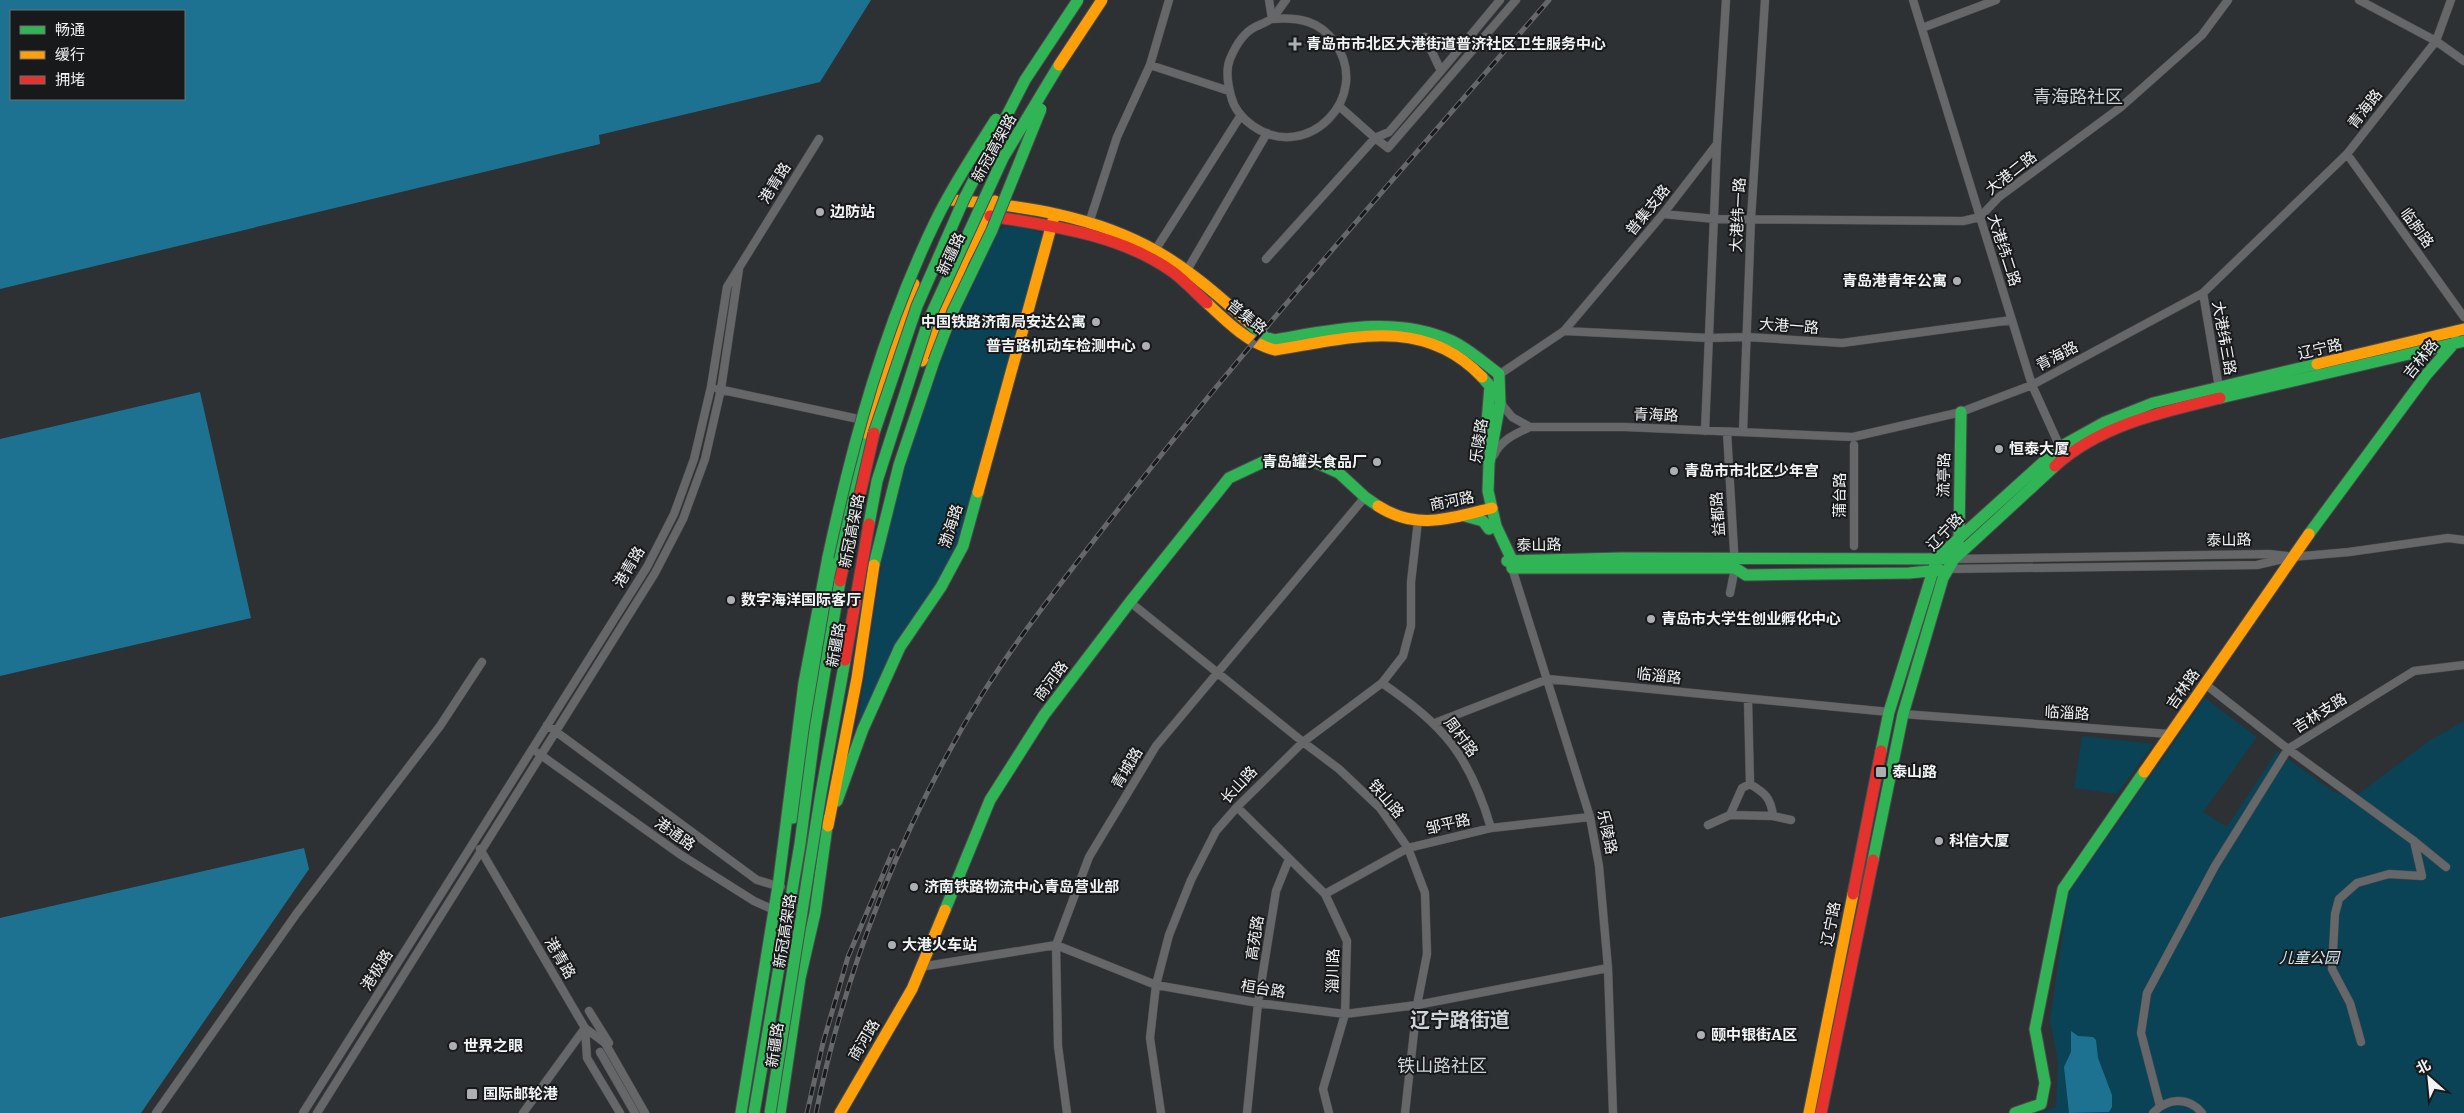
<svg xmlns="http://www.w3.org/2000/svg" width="2464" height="1113" font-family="Literata,'Noto Sans SC',serif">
  <rect width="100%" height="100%" fill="#2e3133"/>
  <path fill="#0b4356" d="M1005,227H1019L1039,232L1044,239L963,532L954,553L906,632L856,736L884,547L917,423L970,287L995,233Z
    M2205,698L2257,737L2203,812L2227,827L2277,751L2334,792L2353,798L2429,741L2464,721V1113H2040L2056,1107L2058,1062L2050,1020L2069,892Z
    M2082,736L2153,744L2117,794L2074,788Z"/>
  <path fill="#1d7291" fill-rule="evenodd" d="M0,0H871L820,82L599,135L600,144L0,289ZM11,11H184V99H11Z
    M200,392L251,618L0,676V439Z
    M304,848L309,869L141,1113H0V918Z
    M2071,1031L2078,1036L2093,1037L2096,1040L2098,1058L2112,1095V1107L2109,1112L2069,1113L2064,1067L2071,1052Z"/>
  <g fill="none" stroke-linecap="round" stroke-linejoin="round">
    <defs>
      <path id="street" d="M1269,0L1272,19
        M1913,0L2032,385L2060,447
        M2359,0L2436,41L2464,61
        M1272,19C1297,17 1320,20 1335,43C1373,97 1307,164 1253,126C1243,119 1234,109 1231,96C1228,85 1225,71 1230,59C1235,47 1243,33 1255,27C1261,24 1268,22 1272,18C1277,14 1281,6 1286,0
        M1922,28L1996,0
        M1150,65L1229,91
        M1441,71L1500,0
        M1339,106L1375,138L1389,132L1441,71L1425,37
        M2347,154L2464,317
        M1663,214L1715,219L1963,221L1980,217L1999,197L2121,107L2202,35L2228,0
        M1089,223L1117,137L1150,65L1169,0
        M1154,252L1241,115
        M1266,259L1375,138L1388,148L1516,0
        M1186,272L1267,133
        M2203,293L2219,388
        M1564,331L1709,338L1747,337L1842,343L2012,320
        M1497,376L1564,331L1663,214L1717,144
        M718,389L863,420
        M1499,401L1512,417L1530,427H1625L1853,437L1961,412L2032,385L2203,293L2347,154L2436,41L2451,0
        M1705,431L1717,144L1726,0
        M1727,432L1735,568L1730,593
        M1743,432L1751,219L1765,0
        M1494,455C1501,440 1515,434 1530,427
        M1854,546V445
        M1954,559L2269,554L2287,556
        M1512,568L1590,817L1599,866L1608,968L1613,1113
        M1946,569L2257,565L2292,557L2349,552L2448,538L2464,540
        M1130,602L1303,742L1339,769L1380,808L1408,848L1425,893L1427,954L1417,1005L1405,1113
        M1382,683C1444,726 1469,754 1491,828
        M2205,684L2288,749L2414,671L2464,665
        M1748,699L1750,784
        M1903,714L2169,734
        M1435,723L1548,679L1889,712
        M547,725L757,880L781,887
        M538,753L681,855L754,901L774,910L791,911
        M1237,807L1325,894L1347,941L1345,1014L1323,1089L1329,1113
        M1730,815L1742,788L1750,784C1765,793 1771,798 1773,816
        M1708,825L1730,815L1773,816L1791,820
        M480,849L585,1028L523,1113
        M1325,894L1408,848L1491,828L1590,817
        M920,967L1056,945L1156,985L1258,1003L1345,1014L1417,1005L1608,968
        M589,1011L609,1043
        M2361,1042L2350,1003L2332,969L2335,914L2339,899L2357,883L2389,874L2422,876L2414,841
        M600,1052L635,1113
        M2160,1106L2141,1033L2147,993L2215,866L2288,749L2414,841L2446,867
        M156,1113L297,913L440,726L482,662
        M303,1113L647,567L674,514L694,459L711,387L727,287L819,139
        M317,1113L655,573L683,519L705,459L721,389L739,269
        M620,1113L587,1058L585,1028L605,1043L645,1113
        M1067,1113L1058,1046L1056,945L1089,857L1156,746L1365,497
        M1161,1113L1150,1038L1156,985L1169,935L1191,880L1216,831L1237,807L1303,742L1382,683L1403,656L1411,626V582L1418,521
        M1247,1113L1258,1003L1276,891L1289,859
        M2153,1113C2167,1098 2188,1096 2202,1113"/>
      <path id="fast" d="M1248,322L1265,337L1274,340C1333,330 1395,315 1452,341C1469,349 1484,363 1499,374L1500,403L1489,463L1488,491L1496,526L1512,560V568
        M1482,377L1490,386L1485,447
        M2220,398L2464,341
        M1465,516L1483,521L1489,529
        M2309,534L2427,374L2456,341
        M1507,561L1622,558L1954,559L1959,538L1961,412
        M874,565L899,465L934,361
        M1512,568H1735L1746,575L1909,573L1940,570
        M1881,751L1889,712L1937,558L2060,447L2105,422L2153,403L2317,364
        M837,801L863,729L900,647L941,587L963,546L978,492
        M793,818L834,560L866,433
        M1873,860L1903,714L1943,578L1954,559L2055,466
        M778,887L804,683L828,557
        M945,910L990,800L1044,715L1130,602L1229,478L1263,462L1306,458L1339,473L1365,497L1378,506
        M741,1113L779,880
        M780,1113L800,978L815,913L828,819
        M2015,1113L2041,1104L2045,1083L2035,1029L2063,889L2144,772"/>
      <path id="slow" d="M951,200C1021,205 1096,216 1158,252C1191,271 1220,297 1248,322
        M1207,303C1227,322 1248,343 1275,350C1350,338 1423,315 1482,377
        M922,361L964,260L995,201
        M2317,364L2464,329
        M866,433L914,284
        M978,492L1053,220
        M1378,506C1417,531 1451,518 1492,508
        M2144,772L2309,534
        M828,826L857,678L874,565
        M840,1113L912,989L945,910
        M1809,1113L1853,894"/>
      <path id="jam" d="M990,216C1052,226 1120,234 1173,272C1185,281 1196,293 1207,303
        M2055,466C2100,425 2162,412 2220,398
        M1853,894L1881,751
        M1821,1113L1873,860"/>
    </defs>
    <use href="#street" stroke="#4a4c4d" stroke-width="9"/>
    <use href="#fast" stroke="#4a4c4d" stroke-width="13"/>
    <use href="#slow" stroke="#4a4c4d" stroke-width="13"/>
    <use href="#jam" stroke="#4a4c4d" stroke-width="13"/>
    <use href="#street" stroke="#656768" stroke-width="8"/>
    <use href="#fast" stroke="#30b455" stroke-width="11"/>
    <use href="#slow" stroke="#ff9f0a" stroke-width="11"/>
    <use href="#jam" stroke="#e5322d" stroke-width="11"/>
    <defs>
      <path id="rail" d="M807,1113L823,1043L848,957L893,851
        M816,1113C846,965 904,821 983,693C1012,647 1045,604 1078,561C1122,504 1167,447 1213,391C1322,259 1436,130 1549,0"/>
    </defs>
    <use href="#rail" stroke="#656769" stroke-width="5"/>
    <use href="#rail" stroke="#17191a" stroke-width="3" stroke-dasharray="9" stroke-linecap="butt"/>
    <defs>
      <path id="fast-bridge" d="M934,361L953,311L992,230L1041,109
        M874,433L917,306L964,199L1025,80L1078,0
        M869,524L877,481L929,319L1003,158L1059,65
        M828,557C853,441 884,327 936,220C953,185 975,152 996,119
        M754,1113L800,844L815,730L840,581
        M770,1113L821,793L845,660"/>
      <path id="slow-bridge" d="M1059,65L1102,0"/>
      <path id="jam-bridge" d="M840,581L874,433
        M845,660L869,524"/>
    </defs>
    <use href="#fast-bridge" stroke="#4a4c4d" stroke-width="13" stroke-linecap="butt"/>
    <use href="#slow-bridge" stroke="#4a4c4d" stroke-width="13" stroke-linecap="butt"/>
    <use href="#jam-bridge" stroke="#4a4c4d" stroke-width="13" stroke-linecap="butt"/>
    <use href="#fast-bridge" stroke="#30b455" stroke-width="11"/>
    <use href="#slow-bridge" stroke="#ff9f0a" stroke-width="11"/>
    <use href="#jam-bridge" stroke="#e5322d" stroke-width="11"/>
  </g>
  <g fill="#adb0b2" stroke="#17191a" stroke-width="2">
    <path d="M1292.5 36.5h5v5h5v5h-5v5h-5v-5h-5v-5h5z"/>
    <circle cx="820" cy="212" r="5"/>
    <circle cx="1957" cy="281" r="5"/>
    <circle cx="1096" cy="322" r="5"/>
    <circle cx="1146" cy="346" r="5"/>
    <circle cx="1999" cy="449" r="5"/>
    <circle cx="1377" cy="462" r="5"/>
    <circle cx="1674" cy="471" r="5"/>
    <circle cx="731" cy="600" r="5"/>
    <circle cx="1651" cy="619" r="5"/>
    <rect x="1875" y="766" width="12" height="12" rx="2.5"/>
    <circle cx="1939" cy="841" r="5"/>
    <circle cx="914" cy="887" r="5"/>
    <circle cx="892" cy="945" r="5"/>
    <circle cx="1701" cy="1035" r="5"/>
    <circle cx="453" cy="1046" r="5"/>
    <rect x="466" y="1088" width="12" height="12" rx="2.5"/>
  </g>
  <g text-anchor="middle" stroke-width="4" stroke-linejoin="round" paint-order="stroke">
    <g font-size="15" font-weight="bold" fill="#f1f5f6" stroke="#17191a" text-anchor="start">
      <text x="1306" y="49">青岛市市北区大港街道普济社区卫生服务中心</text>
      <text x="830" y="217">边防站</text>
      <text x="1947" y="286" text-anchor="end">青岛港青年公寓</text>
      <text x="1086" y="327" text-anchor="end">中国铁路济南局安达公寓</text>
      <text x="1136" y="351" text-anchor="end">普吉路机动车检测中心</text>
      <text x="2009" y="454">恒泰大厦</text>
      <text x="1367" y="467" text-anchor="end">青岛罐头食品厂</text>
      <text x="1684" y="476">青岛市市北区少年宫</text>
      <text x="741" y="605">数字海洋国际客厅</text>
      <text x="1661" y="624">青岛市大学生创业孵化中心</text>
      <text x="1892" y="777">泰山路</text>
      <text x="1949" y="846">科信大厦</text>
      <text x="924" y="892">济南铁路物流中心青岛营业部</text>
      <text x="902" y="950">大港火车站</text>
      <text x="1711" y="1040">颐中银街A区</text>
      <text x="463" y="1051">世界之眼</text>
      <text x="483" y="1099">国际邮轮港</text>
    </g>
    <g font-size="15" fill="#f1f5f6" stroke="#17191a">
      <text transform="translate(2365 109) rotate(-52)" y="5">青海路</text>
      <text transform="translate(994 148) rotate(-61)" y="5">新冠高架路</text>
      <text transform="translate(2011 173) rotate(-38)" y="5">大港二路</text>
      <text transform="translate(775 183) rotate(-58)" y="5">港青路</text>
      <text transform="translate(1648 210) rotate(-51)" y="5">普集支路</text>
      <text transform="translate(1738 215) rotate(-87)" y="5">大港纬一路</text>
      <text transform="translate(2417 228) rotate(54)" y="5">临朐路</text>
      <text transform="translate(2004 250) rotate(72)" y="5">大港纬二路</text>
      <text transform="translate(951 254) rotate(-65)" y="5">新疆路</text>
      <text transform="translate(1247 317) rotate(39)" y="5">普集路</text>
      <text transform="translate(1789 326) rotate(4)" y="5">大港一路</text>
      <text transform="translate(2224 338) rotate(80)" y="5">大港纬三路</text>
      <text transform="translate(2320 349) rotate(-13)" y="5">辽宁路</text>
      <text transform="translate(2057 356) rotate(-28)" y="5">青海路</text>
      <text transform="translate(2421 359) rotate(-51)" y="5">吉林路</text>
      <text transform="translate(1656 415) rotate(2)" y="5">青海路</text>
      <text transform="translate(1479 441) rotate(-81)" y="5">乐陵路</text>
      <text transform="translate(1944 475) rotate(-89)" y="5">流亭路</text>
      <text transform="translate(1840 495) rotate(-90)" y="5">蒲台路</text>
      <text transform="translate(1452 501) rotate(-11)" y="5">商河路</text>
      <text transform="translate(1718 514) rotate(-94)" y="5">益都路</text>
      <text transform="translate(951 526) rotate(-72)" y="5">渤海路</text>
      <text transform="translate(852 531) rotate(-79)" y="5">新冠高架路</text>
      <text transform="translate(1945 532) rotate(-46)" y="5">辽宁路</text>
      <text transform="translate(2229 540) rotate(-1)" y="5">泰山路</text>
      <text transform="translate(1539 545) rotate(-1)" y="5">泰山路</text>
      <text transform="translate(629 567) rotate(-59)" y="5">港青路</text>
      <text transform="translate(836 645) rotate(-80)" y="5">新疆路</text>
      <text transform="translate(1659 676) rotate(6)" y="5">临淄路</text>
      <text transform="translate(1051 681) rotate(-53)" y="5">商河路</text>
      <text transform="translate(2183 689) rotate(-55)" y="5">吉林路</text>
      <text transform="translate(2067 713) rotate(3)" y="5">临淄路</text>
      <text transform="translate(2320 713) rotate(-32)" y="5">吉林支路</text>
      <text transform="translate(1461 737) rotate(53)" y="5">周村路</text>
      <text transform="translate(1127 768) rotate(-59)" y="5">青城路</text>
      <text transform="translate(1239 785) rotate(-47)" y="5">长山路</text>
      <text transform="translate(1386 799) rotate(49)" y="5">铁山路</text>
      <text transform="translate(1448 824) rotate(-13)" y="5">邹平路</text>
      <text transform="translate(1607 832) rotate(78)" y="5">乐陵路</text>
      <text transform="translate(675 834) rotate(35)" y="5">港通路</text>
      <text transform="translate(1831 924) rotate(-79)" y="5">辽宁路</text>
      <text transform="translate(785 931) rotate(-81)" y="5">新冠高架路</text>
      <text transform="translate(1255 938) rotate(-81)" y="5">高苑路</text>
      <text transform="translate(560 958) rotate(60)" y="5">港青路</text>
      <text transform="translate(377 970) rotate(-58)" y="5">港极路</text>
      <text transform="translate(1333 971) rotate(-89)" y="5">淄川路</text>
      <text transform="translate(1263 989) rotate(9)" y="5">桓台路</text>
      <text transform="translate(864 1040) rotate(-59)" y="5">商河路</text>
      <text transform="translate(775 1045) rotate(-82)" y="5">新疆路</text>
    </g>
    <g font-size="15" font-style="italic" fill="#d1e9f4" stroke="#17191a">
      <text x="2309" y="963">儿童公园</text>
    </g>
    <g font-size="18" fill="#ced4d8" stroke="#17191a">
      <text x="2078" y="103">青海路社区</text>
      <text x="1442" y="1072">铁山路社区</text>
    </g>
    <g font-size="20" font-weight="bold" fill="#ced4d8" stroke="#17191a">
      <text x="1460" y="1027">辽宁路街道</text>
    </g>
  </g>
  <rect x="10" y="10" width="175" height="90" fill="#17191a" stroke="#6e7172"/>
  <rect x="20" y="26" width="25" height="8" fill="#30b455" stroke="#6e7172"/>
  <text x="55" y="35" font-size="15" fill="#f1f5f6">畅通</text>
  <rect x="20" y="51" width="25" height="8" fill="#ff9f0a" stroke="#6e7172"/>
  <text x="55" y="60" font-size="15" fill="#f1f5f6">缓行</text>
  <rect x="20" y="76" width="25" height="8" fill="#e5322d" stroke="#6e7172"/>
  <text x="55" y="85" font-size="15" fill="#f1f5f6">拥堵</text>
  <g transform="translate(2429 1078) rotate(333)" stroke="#17191a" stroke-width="4" paint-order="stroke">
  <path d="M0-4L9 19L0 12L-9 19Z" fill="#f1f5f6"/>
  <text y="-8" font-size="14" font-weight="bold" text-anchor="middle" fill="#f1f5f6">北</text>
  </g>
</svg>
